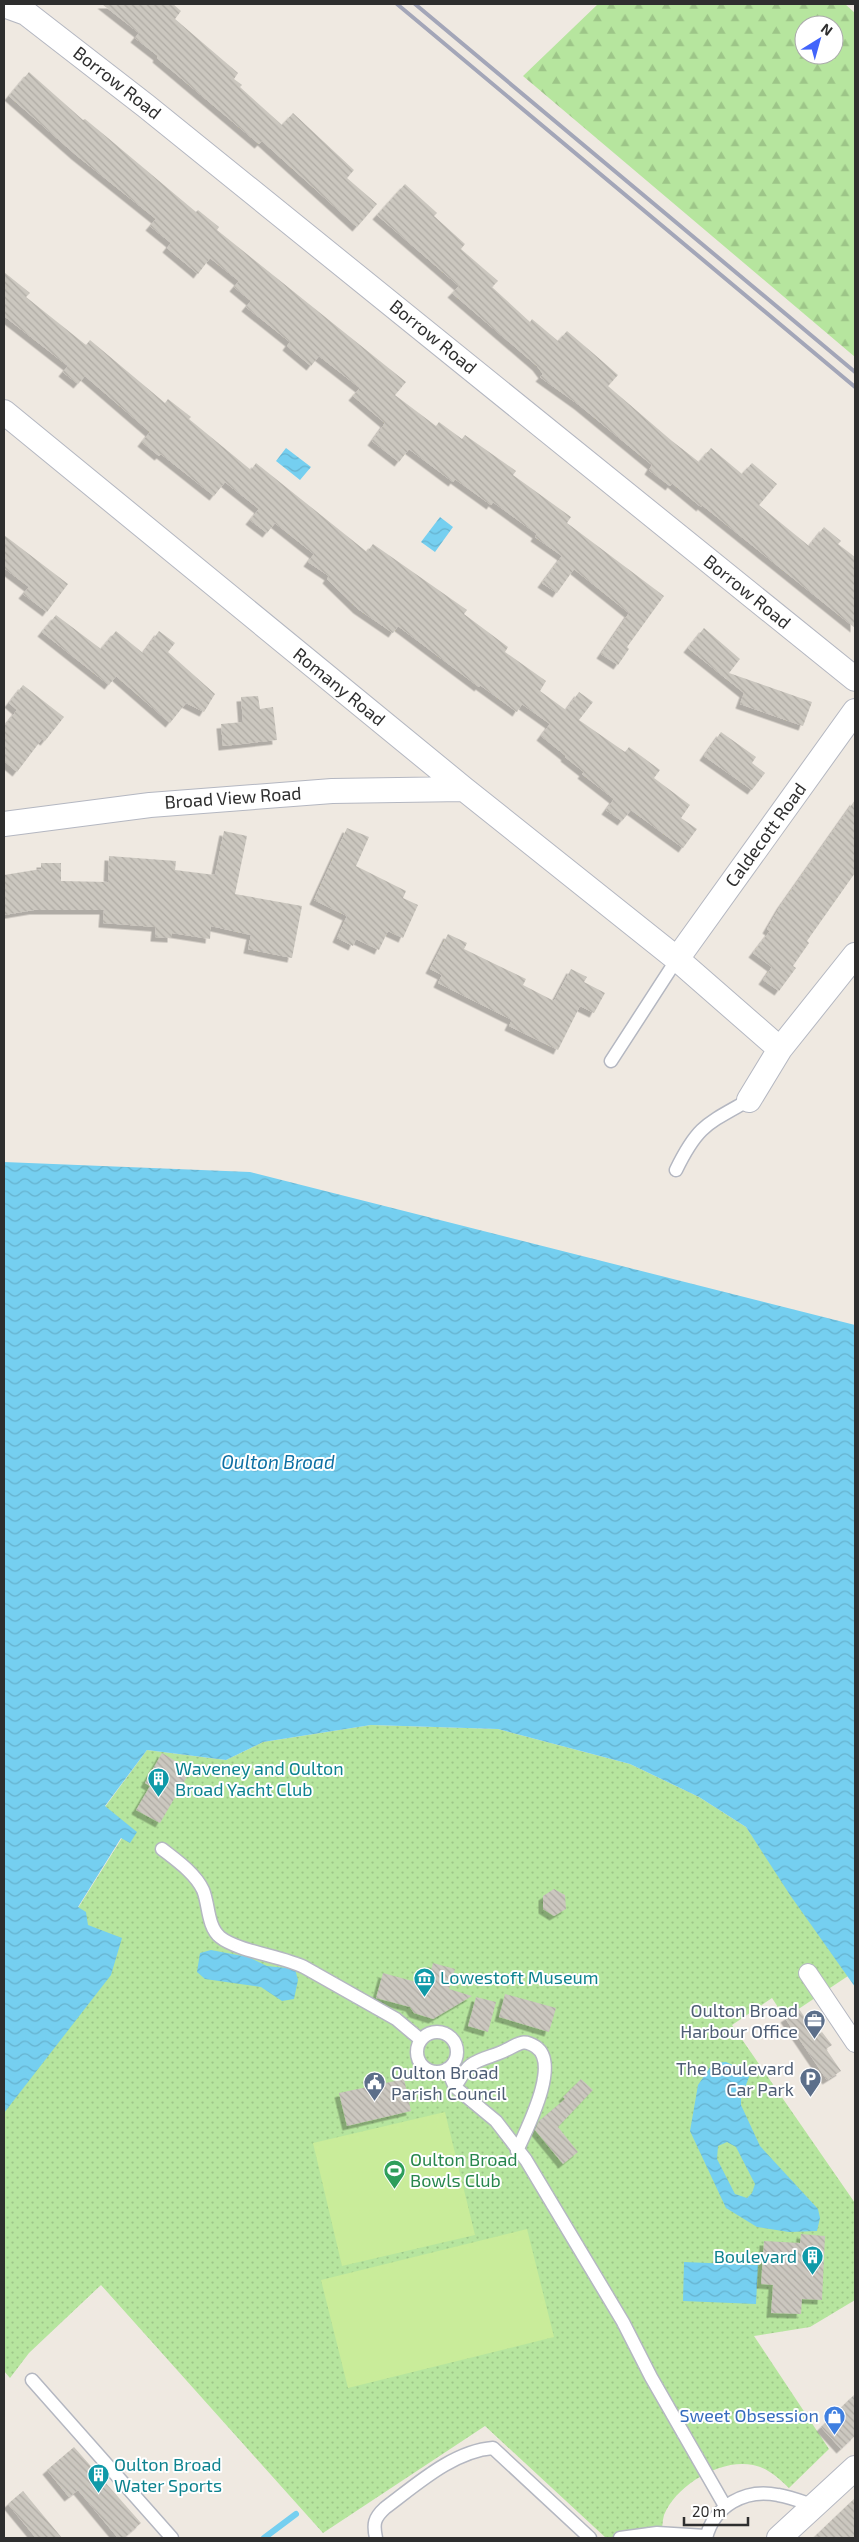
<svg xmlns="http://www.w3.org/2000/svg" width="859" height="2542" font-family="'Exo 2',sans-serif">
  <defs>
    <pattern id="forest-firs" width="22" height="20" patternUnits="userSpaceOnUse" patternTransform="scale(1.25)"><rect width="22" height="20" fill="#b6e59e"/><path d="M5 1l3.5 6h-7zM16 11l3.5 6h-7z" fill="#9dc588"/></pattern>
    <pattern id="park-dots" width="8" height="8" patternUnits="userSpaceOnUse" patternTransform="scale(1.25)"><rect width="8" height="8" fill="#b6e59e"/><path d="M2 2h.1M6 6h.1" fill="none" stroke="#9dc588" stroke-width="1.8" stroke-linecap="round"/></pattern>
    <pattern id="water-waves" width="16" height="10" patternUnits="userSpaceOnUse" patternTransform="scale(1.25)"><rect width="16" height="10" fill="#75cff0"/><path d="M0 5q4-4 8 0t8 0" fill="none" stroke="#66b2ce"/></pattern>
    <pattern id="building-back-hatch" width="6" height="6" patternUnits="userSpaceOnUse" patternTransform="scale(1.25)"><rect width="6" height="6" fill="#cbc7bf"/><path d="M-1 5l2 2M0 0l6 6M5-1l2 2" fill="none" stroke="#afaba4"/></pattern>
    <filter id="shadow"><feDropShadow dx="-4.5" dy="4.5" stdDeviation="0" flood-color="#0004"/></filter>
  </defs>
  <rect width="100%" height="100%" fill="#efe9e1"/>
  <path fill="url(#forest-firs)" fill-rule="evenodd" d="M598,4H845L855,13V357L523,76ZM804,25H834V55H804Z"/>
  <path fill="url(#park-dots)" d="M371,1725L498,1729L630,1764L699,1797L746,1827L848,1976L785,2018L772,1998L732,2025L855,2203V2300L810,2327L754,2336L829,2449L789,2488C778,2478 768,2468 753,2465C721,2458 676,2485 664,2515C662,2522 662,2531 662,2538H606L485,2426L323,2533L101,2285L29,2353L10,2378L4,2371V2114L87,1925L85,1912L78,1908L122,1838L136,1832L105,1807L147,1750L226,1760L263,1742Z"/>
  <path fill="#c9ec9a" d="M445,2112L475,2235L342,2266L313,2143Z
    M527,2229L554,2337L348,2388L321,2280Z"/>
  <path fill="url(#water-waves)" fill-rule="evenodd" d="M286,448L311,467L300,480L276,461Z
    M440,517L453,527L435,552L421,542Z
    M4,1162L250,1172L855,1325V1987L790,1895L746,1827L699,1797L630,1764L498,1729L371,1725L263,1742L226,1760L147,1750L105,1806L137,1832L130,1843L121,1838L78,1907L86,1912L88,1925L122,1938L111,1975L4,2113Z
    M211,1950L248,1957L267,1966L295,1969L298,1980L294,1999L282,2001L261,1987L205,1979L197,1972L200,1953Z
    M726,2062L746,2071L749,2077L741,2098V2105L760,2146L818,2209L820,2218L817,2231L789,2232L757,2227L726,2208L690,2131L698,2085L713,2063ZM727,2142L736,2147L755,2184L752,2193L747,2198L735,2194L717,2159L718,2146Z
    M684,2262L758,2265L756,2304L683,2301Z"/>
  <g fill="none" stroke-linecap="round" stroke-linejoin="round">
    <path stroke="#75cff0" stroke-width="6" d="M264,2538L296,2514"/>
  </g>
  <path fill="url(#building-back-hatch)" filter="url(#shadow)" d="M102,4H173L181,11L175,19L238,73L234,79L242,85L240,87L282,125L293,113L354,170L347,178L377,204L357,227L262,141L259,144L157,58L158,56L135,38L139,33Z
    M29,72L83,120L85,119L108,138L196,212L198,210L219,227L217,230L406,382L395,395L436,426L439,422L462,439L465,435L516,471L513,475L571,517L567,523L664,596L627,647L629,649L618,665L601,654L629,613L574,569L557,593L542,583L562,556L535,537L537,534L493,502L491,505L455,479L453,482L409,449L399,462L372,441L385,423L353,396L360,388L319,356L311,366L287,346L290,342L246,307L251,301L234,287L239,281L210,258L198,274L167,248L171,243L150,226L156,219L76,155L9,96Z
    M405,184L437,213L434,216L465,244L461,249L498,281L492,287L530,322L532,319L558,341L567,331L594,354L618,375L608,386L672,441L699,462L711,448L742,474L752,463L777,484L759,505L809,546L824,527L841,541L838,544L855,557V628L702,505L701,507L672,483L670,486L649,470L652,465L579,405L540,377L543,374L537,366L452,293L459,286L377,215Z
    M4,272L30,293L26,297L86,345L90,340L165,403L168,399L191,417L189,419L251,470L256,463L367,552L373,544L467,610L464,614L508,647L505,652L546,681L540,691L566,710L579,692L593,702L579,720L625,752L629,747L660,770L654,778L690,805L681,818L697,829L683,848L631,810L622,821L606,810L614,799L582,774L584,772L565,757L566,756L541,736L550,724L522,704L517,712L480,685L479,687L398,626L393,633L358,609L327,579L329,576L308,562L314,554L275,523L267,533L250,520L259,509L225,482L214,496L161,454L159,456L142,442L150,432L85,376L78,384L63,372L68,366L4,316Z
    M4,535L68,584L47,612L23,594L29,587L4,568Z
    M56,615L101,649L116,631L143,653L159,631L175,643L168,652L215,694L204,712L186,703L170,723L116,676L109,685L42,632Z
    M704,628L740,659L729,673L812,702L803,726L740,704L744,693L688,648Z
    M23,685L64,717L45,741L42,739L17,772L4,761V727L17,710L9,703Z
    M258,696L260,709L273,707L277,740L223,746L221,724L243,722L241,697Z
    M721,732L756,757L752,763L765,773L752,790L704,756Z
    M855,800V873L807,941L809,943L793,966L796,968L779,991L763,980L772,967L753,953L770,931L767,929L781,905Z
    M347,828L369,837L356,866L406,891L403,898L418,905L403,938L388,931L379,950L356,939L353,946L337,938L347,916L314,900Z
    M224,831L247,836L235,894L302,906L292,958L248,949L251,935L211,926L210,939L172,933V938L155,937L156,927L103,923L104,910H34L4,915V875L41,869V863H61V881L108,882L109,856L176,861L175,870L215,875Z
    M448,934L467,943L464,949L526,979L523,985L554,1001L571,969L587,977L584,982L605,993L594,1013L580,1006L558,1050L509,1026L512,1020L438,983L442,975L430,969Z
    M162,1753L191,1770L160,1823L136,1810L150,1786L145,1783Z
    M554,1889L565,1895L566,1909L554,1916L543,1909V1896Z
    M433,1963L455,1969L449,1989L472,1996L433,2019L414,2013L410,2007L376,1998L383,1973L427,1985Z
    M505,1994L556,2008L549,2032L499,2017Z
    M476,1997L496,2002L488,2032L468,2026Z
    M799,2009L817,2035L822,2032L832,2045L826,2049L841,2071L827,2080L785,2018Z
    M404,2079L411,2111L347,2126L339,2093Z
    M581,2079L593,2090L558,2127L578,2152L563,2164L535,2130L539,2121L565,2099L563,2097Z
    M801,2234L825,2236L822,2300L802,2299L801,2314L771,2313L773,2285L761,2284L764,2241L800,2243Z
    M855,2394V2436L841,2449L821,2427Z
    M74,2447L141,2523L124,2538H118L78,2490L69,2497L47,2470Z
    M23,2491L62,2538H36L8,2504Z
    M855,2498V2538H813Z"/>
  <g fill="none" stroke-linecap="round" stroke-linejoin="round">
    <defs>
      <path id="service" d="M611,1061L677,959
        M676,1170C698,1125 707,1124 749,1100
        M162,1849C176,1860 195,1873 203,1890C209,1904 207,1926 220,1937C237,1951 281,1956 304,1967L396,2019L421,2040
        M417 2052a20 20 0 1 1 40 0a20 20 0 1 1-40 0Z
        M447,2069L455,2087L496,2121L526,2160L623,2322L651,2377L725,2506
        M455,2087C459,2081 464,2070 471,2065C480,2058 495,2056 506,2050C519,2044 523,2038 536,2047C561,2064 526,2130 517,2151
        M32,2380L172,2538
        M376,2538C373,2524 374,2518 385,2508C416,2485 453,2451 493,2448L590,2538
        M620,2538L657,2533L706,2536
        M706,2538C714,2506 745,2488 778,2495C790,2497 803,2502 815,2506"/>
      <path id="pedestrian" d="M808,1973L855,2043"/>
      <path id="minor" d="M4,5L26,13L146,106L855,679
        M4,412L464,789L677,959L780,1049
        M4,824L150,805L332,791L464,789
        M677,959L855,711
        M749,1100L780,1049L855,955
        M779,2538L855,2468"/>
    </defs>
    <use href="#service" stroke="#b4b7c1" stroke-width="15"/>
    <use href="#pedestrian" stroke="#b4b7c1" stroke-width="20"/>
    <use href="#minor" stroke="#b4b7c1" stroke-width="26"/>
    <use href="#service" stroke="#fff" stroke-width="12"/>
    <use href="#pedestrian" stroke="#fff" stroke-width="18"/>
    <use href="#minor" stroke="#fff" stroke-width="24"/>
    <path stroke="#a3a6b8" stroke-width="4" d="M397,4L855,387
      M415,4L855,372"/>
  </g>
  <defs>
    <symbol id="building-pin" viewBox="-11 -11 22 30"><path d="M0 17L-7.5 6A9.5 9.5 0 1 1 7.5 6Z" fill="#0f9aa8" stroke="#fff"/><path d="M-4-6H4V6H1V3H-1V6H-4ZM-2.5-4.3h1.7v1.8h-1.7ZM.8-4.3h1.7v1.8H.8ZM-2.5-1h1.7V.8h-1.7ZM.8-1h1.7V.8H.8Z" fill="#fff"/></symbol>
    <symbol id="museum-pin" viewBox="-11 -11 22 30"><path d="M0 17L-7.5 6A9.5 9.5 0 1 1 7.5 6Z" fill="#0f9aa8" stroke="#fff"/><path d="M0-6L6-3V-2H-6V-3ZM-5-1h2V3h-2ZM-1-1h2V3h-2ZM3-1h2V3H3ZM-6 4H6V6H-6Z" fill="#fff"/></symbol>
    <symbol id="office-pin" viewBox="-11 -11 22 30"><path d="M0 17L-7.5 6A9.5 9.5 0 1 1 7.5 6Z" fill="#5c6f8a" stroke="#fff"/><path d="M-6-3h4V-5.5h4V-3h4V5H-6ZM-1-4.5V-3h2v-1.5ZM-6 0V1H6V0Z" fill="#fff"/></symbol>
    <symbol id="parking-pin" viewBox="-11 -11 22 30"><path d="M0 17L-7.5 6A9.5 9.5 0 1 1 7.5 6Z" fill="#5c6f8a" stroke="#fff"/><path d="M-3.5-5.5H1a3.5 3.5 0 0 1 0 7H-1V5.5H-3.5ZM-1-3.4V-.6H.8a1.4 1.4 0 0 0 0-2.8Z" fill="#fff"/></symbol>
    <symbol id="civic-pin" viewBox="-11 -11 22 30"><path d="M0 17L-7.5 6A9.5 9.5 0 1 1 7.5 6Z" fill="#5c6f8a" stroke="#fff"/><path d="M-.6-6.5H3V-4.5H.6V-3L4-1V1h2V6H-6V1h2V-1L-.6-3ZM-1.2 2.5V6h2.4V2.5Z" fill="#fff"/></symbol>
    <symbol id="stadium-pin" viewBox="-11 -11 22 30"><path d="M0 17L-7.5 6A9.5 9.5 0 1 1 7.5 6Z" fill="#2e9e5b" stroke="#fff"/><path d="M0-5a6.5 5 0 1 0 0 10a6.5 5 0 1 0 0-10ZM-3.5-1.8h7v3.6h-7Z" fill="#fff"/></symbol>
    <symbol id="shop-pin" viewBox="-11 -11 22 30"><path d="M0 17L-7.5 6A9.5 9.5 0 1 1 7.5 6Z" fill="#3f7fe0" stroke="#fff"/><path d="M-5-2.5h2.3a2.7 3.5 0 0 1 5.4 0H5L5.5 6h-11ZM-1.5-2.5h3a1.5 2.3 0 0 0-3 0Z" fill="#fff"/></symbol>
  </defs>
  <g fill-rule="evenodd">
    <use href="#building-pin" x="146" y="1766" width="25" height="34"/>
    <use href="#museum-pin" x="412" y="1966" width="25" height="34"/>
    <use href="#office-pin" x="802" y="2008" width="25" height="34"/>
    <use href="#parking-pin" x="798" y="2066" width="25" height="34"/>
    <use href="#civic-pin" x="362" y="2070" width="25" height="34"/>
    <use href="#stadium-pin" x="382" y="2158" width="25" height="34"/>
    <use href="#building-pin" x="800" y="2244" width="25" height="34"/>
    <use href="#shop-pin" x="822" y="2404" width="25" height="34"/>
    <use href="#building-pin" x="86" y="2462" width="25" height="34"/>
  </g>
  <g text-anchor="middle" stroke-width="4" stroke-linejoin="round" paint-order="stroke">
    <g font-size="18" fill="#2e2e2e" stroke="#fff">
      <text transform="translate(117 83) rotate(38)" y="6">Borrow Road</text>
      <text transform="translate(433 337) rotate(39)" y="6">Borrow Road</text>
      <text transform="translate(747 592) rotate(39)" y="6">Borrow Road</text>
      <text transform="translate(339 687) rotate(39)" y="6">Romany Road</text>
      <text transform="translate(233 798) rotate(-4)" y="6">Broad View Road</text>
      <text transform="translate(766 835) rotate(-54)" y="6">Caldecott Road</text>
    </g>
    <g font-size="18" fill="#0d838f" stroke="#fff" text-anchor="start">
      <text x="175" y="1775">Waveney and Oulton<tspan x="175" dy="21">Broad Yacht Club</tspan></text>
      <text x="440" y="1984">Lowestoft Museum</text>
      <text x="797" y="2263" text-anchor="end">Boulevard</text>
      <text x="114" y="2471">Oulton Broad<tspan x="114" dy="21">Water Sports</tspan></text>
    </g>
    <g font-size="18" fill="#4e5e75" stroke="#fff" text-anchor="end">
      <text x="798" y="2017">Oulton Broad<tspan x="798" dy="21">Harbour Office</tspan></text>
      <text x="794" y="2075">The Boulevard<tspan x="794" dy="21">Car Park</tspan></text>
      <text x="391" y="2079" text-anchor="start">Oulton Broad<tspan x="391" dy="21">Parish Council</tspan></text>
    </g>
    <g font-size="18" fill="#27864d" stroke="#fff" text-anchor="start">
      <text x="410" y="2166">Oulton Broad<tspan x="410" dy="21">Bowls Club</tspan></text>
    </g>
    <g font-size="18" fill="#366cbe" stroke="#fff" text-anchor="end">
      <text x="819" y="2422">Sweet Obsession</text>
    </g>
    <g font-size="19" font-style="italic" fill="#0d6fa3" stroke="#fff">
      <text x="278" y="1469">Oulton Broad</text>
    </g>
  </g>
  <rect width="859" height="2542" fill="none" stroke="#2e2e2e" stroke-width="10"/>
  <g transform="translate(819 40) rotate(37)"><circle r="24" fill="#ffffff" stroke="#ababab"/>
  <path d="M0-4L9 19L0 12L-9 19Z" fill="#4264fb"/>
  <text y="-8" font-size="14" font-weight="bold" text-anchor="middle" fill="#2e2e2e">N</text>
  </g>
  <path d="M684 2517v8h64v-8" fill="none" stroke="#2e2e2e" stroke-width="2.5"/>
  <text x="692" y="2517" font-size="15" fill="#2e2e2e" stroke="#ffffff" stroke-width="4" paint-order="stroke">20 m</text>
</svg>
